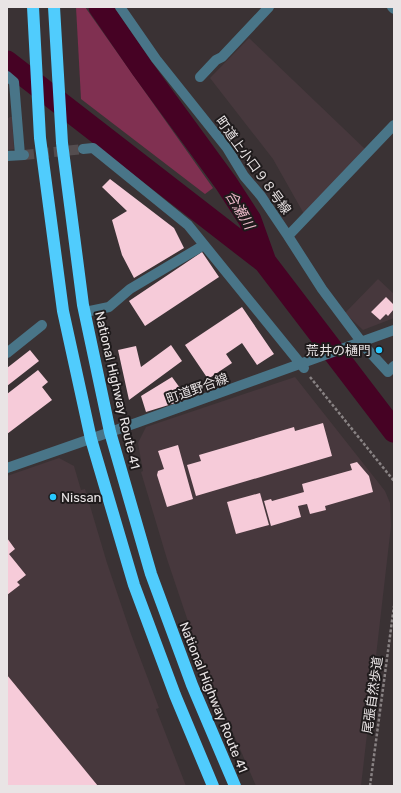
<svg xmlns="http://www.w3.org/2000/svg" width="401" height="793" font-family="Rubik,'Noto Sans JP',sans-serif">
  <rect width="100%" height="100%" fill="#3a3234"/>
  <path fill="#47383d" d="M249,38L365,149L304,214L273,159L210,78Z
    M10,117H12L14,149L7,150V119Z
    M378,279L394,294V318L363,330L345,313Z
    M295,377L385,491L390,503L391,526L361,786H256L199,654L167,559L141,472L143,471L138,443L146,427Z
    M59,458L74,466L81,490L85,489L107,563L131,634L159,708L156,709L186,786H7V476Z"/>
  <path fill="#803051" d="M76,7H85L213,188L205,194L81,99Z"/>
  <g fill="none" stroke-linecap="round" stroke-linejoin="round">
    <path stroke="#460224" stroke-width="23" d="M100,7L142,68L226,183L250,220L265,262L394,431
      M7,62L265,262"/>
  </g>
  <path fill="#f6cbd9" d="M110,179L174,228L184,248L134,278L122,255L112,220L127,211L102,187Z
    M202,252L219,277L145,326L129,301Z
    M386,297L394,305V309L388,316L386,314L380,320L371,312Z
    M242,307L274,354L257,365L242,343L226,354L232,363L208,379L185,345Z
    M171,345L182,361L129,400L118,350L136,346L141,367Z
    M30,350L39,361L7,386V368Z
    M38,370L48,382L42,387L52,400L7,434V394Z
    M172,377L188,399L146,412L141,396Z
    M323,423L332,456L196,496L187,465L201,461L199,455L294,427L295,431Z
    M178,445L193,499L167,507L157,475L158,471L164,469L158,451Z
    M357,462L369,476L373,492L325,506L326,510L310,514L307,504L298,506L301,517L271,526L264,501L271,499L272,501L304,492L302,484L352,470L350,464Z
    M260,493L269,525L236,534L227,502Z
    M7,538L15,549L9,554L26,575L17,582L20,585L7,595Z
    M7,675L98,786H7Z"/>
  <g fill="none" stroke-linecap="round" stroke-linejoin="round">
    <path stroke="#544d4f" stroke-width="10" stroke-dasharray="10 5" stroke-linecap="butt" d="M24,155L83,149"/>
    <path stroke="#888283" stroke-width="2.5" stroke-dasharray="3 2" stroke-linecap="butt" d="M310,377L394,481
      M370,786L394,606"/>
    <path stroke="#497588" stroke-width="10" d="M120,7L156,59L227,148L244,176L261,196L288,236L322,289L366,348L388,372L394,366
      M392,7L394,9
      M7,76L14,82L20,155
      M200,77L216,60L222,57L269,7
      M83,149L93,148L188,225L304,368
      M7,156L24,155
      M288,236L394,125
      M85,312L109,307L130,289L204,245
      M7,353L42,325
      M7,468L136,423L394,330"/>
    <path stroke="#50ccfd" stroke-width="12" d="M33,7L40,138L63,311L91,439L134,585L175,695L213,786
      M54,7L62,143L83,305L110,432L151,574L192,685L235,786"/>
  </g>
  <g fill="#28c8ff" stroke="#1f1b1c" stroke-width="1.5">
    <circle cx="379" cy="350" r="4"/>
    <circle cx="53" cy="497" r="4"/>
  </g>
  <g text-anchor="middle" stroke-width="4" stroke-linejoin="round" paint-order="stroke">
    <g font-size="13" fill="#e9e4e5" stroke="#1f1b1c">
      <text transform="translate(254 165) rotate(54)" y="5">町道上小口９８号線</text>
      <text transform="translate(197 388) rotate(-20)" y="5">町道野合線</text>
      <text transform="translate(118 390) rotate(77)" y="5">National Highway Route 41</text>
      <text transform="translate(372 695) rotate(-82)" y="5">尾張自然歩道</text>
      <text transform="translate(214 697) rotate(68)" y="5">National Highway Route 41</text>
    </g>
    <g font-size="13" fill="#e9e4e5" stroke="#1f1b1c" text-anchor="end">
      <text x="371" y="355">荒井の樋門</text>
      <text x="61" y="502" text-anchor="start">Nissan</text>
    </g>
    <g font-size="14" font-style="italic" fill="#f0bdcd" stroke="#1f1b1c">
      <text transform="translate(240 210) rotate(59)" y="5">合瀬川</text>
    </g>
  </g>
  <rect width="401" height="793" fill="none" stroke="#e9e4e5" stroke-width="16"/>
</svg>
